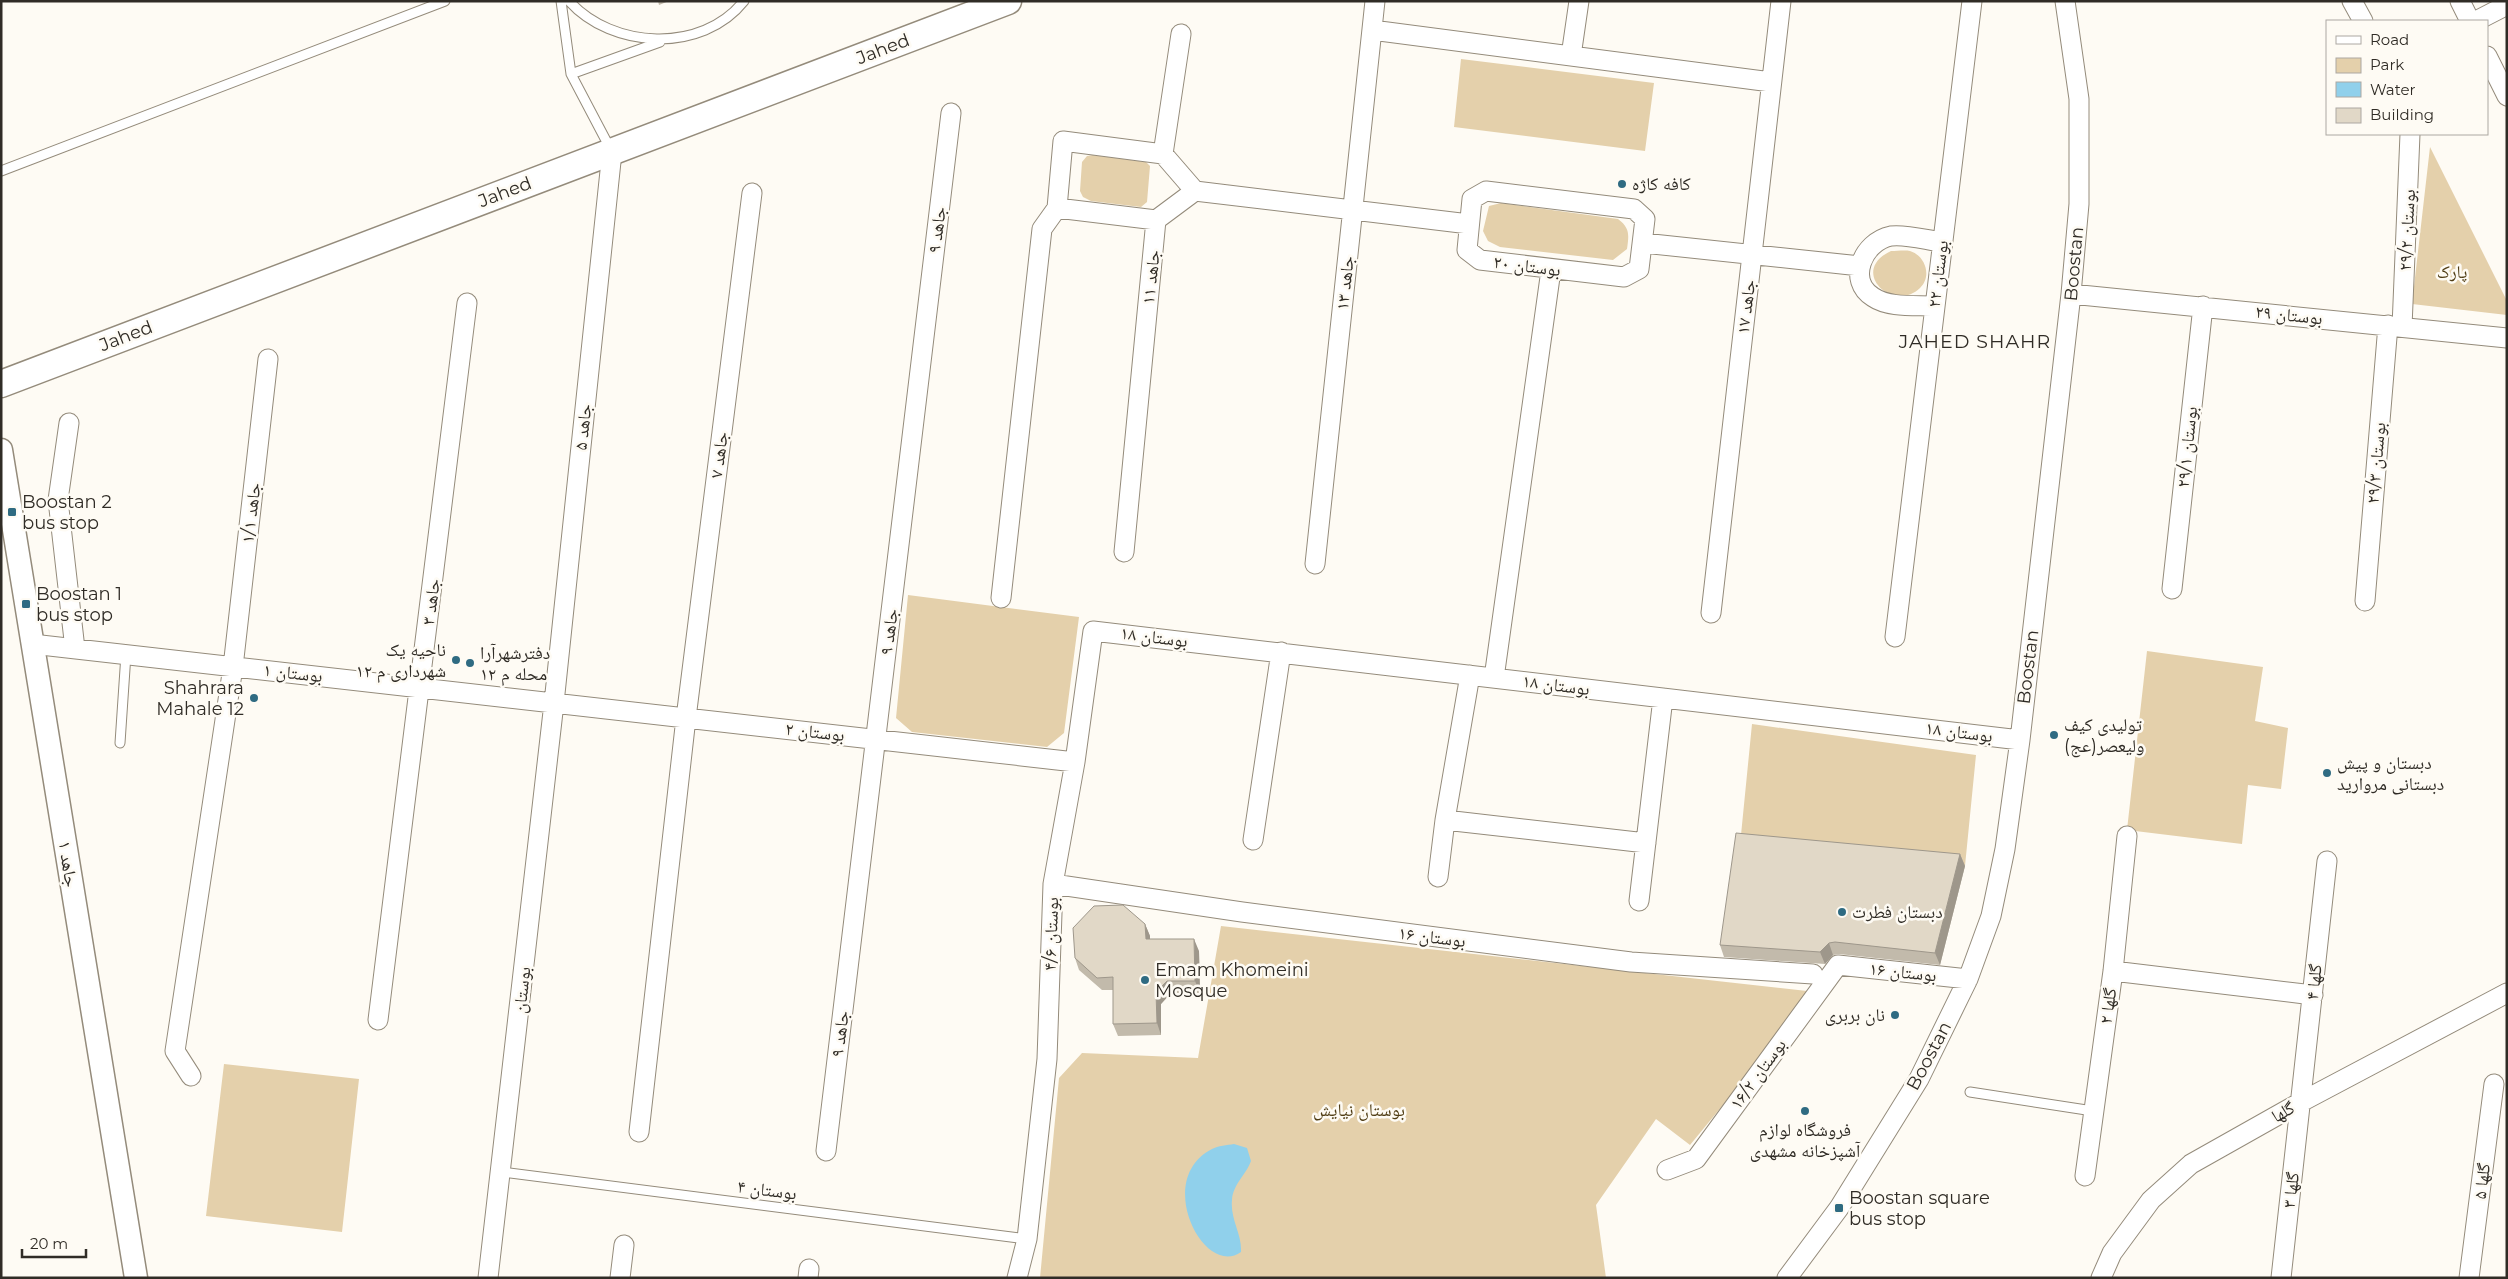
<svg xmlns="http://www.w3.org/2000/svg" width="2508" height="1279" font-family="Montserrat,'Noto Naskh Arabic',sans-serif">
  <rect width="100%" height="100%" fill="#fefbf4"/>
  <path fill="#e4d0ab" d="M1461,59L1654,83L1645,151L1454,127Z
    M2430,147L2507,301V315L2412,304Z
    M1093,155L1146,162L1150,166L1147,202L1141,207L1091,201L1083,197L1080,191L1082,162L1087,156Z
    M1501,203L1618,219C1630,228 1629,235 1627,249L1613,260L1500,247L1488,241L1483,231L1489,206Z
    M1891,251C1897,251 1905,250 1910,251C1926,256 1932,277 1920,288C1893,314 1848,271 1891,251Z
    M908,595L1079,617L1064,733L1047,747L912,732L896,718Z
    M2147,651L2263,667L2255,721L2288,728L2281,789L2248,785L2242,844L2127,830Z
    M1752,724L1976,755L1965,866L1740,845Z
    M1221,926L1816,992L1690,1145L1656,1119L1596,1205L1606,1278H1040L1059,1078L1082,1053L1198,1058Z
    M224,1064L359,1079L342,1232L206,1216Z"/>
  <path fill="#90d0eb" d="M1234,1144L1247,1148L1251,1161C1246,1175 1233,1184 1232,1200C1230,1219 1242,1234 1241,1252C1204,1279 1153,1179 1212,1149C1218,1146 1227,1145 1234,1144Z"/>
  <g fill="none" stroke-linecap="round" stroke-linejoin="round">
    <defs>
      <path id="service" d="M561,1L571,74L611,150
        M569,1C612,49 702,54 744,1
        M571,74L660,42
        M1,171L445,1
        M120,743L126,654
        M1970,1092L2093,1111
        M502,1172L1027,1239"/>
      <path id="minor" d="M2352,1L2363,21
        M2460,1L2470,21
        M2476,21L2507,5
        M1372,30L1771,82
        M1571,56L1579,1
        M2487,56L2507,96
        M1195,191L1469,224
        M1486,191L1634,209L1645,219L1639,269L1624,277L1480,260L1467,250L1472,199Z
        M1156,220L1057,208L1063,141L1163,154
        M1643,243L1860,266
        M2071,294L2507,338
        M1934,306C1915,305 1889,308 1873,297C1847,281 1862,242 1891,236C1906,234 1926,240 1941,242
        M2402,327L2410,134
        M69,423L58,500L75,649
        M1124,552L1156,220L1195,191L1163,154L1181,34
        M1315,564L1375,1
        M2172,589L2203,306
        M1001,598L1042,229L1057,208
        M2365,601L2388,325
        M1711,613L1781,1
        M1895,637L1972,1
        M32,644L1075,762
        M1494,678L1551,270
        M1445,820L1646,843
        M1253,840L1281,652
        M1438,877L1445,820L1470,675
        M1053,884L1242,912L1631,962L1813,974
        M1639,901L1663,698
        M2113,971L2313,995
        M378,1020L467,303
        M191,1076L175,1051L233,667L268,359
        M639,1132L686,718L752,193
        M826,1151L951,113
        M1667,1170L1696,1159L1838,965L1968,979
        M2085,1176L2113,971L2127,836
        M488,1278L554,703L612,152
        M620,1278L624,1245
        M808,1278L809,1269
        M1017,1278L1027,1239L1047,1059L1053,884L1075,762L1093,631L2020,740
        M1787,1278L1839,1208L1919,1079L1968,979L1991,916L2005,849L2020,740L2071,294L2079,204V99L2065,1
        M2101,1278L2112,1253L2151,1200L2191,1164L2301,1102L2507,993
        M2281,1278L2327,861
        M2469,1278L2494,1084"/>
      <path id="tertiary" d="M1,450L136,1278"/>
      <path id="secondary" d="M1,384L1008,1"/>
    </defs>
    <use href="#service" stroke="#948b7b" stroke-width="11"/>
    <use href="#minor" stroke="#948b7b" stroke-width="21"/>
    <use href="#tertiary" stroke="#948b7b" stroke-width="25"/>
    <use href="#secondary" stroke="#948b7b" stroke-width="29"/>
    <use href="#service" stroke="#fff" stroke-width="9"/>
    <use href="#minor" stroke="#fff" stroke-width="19"/>
    <use href="#tertiary" stroke="#fff" stroke-width="22"/>
    <use href="#secondary" stroke="#fff" stroke-width="26"/>
  </g>
  <path fill="#c2baab" d="M658,1H669L659,5Z
    M1960,854L1965,866L1940,965L1839,954L1833,955L1825,964L1724,957L1720,945Z
    M1145,924L1150,936V939L1199,951L1200,993H1171L1161,1004V1035L1118,1036L1113,1024V990H1102L1079,970L1075,958Z"/>
  <path fill="#9e978b" d="M1960,854L1965,866L1940,965L1935,953Z
    M1145,924L1150,936V952L1146,939Z
    M1194,939L1199,951L1200,993L1195,981Z
    M1829,943L1833,955L1825,964L1820,952Z
    M1167,981L1171,993L1161,1004V1035L1157,1023L1156,992Z"/>
  <path fill="#e1d8c7" stroke="#9e978b" d="M1736,833L1960,854L1935,953L1835,942L1829,943L1820,952L1720,945Z
    M1123,905L1145,924L1146,939H1194L1195,981H1167L1156,992L1157,1023L1113,1024V977L1097,978L1075,958L1073,928L1094,906Z"/>
  <g fill="#2f6b82" stroke="#fefbf4" stroke-width="2">
    <circle cx="1622" cy="184" r="5"/>
    <rect x="7" y="507" width="10" height="10" rx="2.5"/>
    <rect x="21" y="599" width="10" height="10" rx="2.5"/>
    <circle cx="456" cy="660" r="5"/>
    <circle cx="470" cy="663" r="5"/>
    <circle cx="254" cy="698" r="5"/>
    <circle cx="2054" cy="735" r="5"/>
    <circle cx="2327" cy="773" r="5"/>
    <circle cx="1842" cy="912" r="5"/>
    <circle cx="1145" cy="980" r="5"/>
    <circle cx="1895" cy="1015" r="5"/>
    <circle cx="1805" cy="1111" r="5"/>
    <rect x="1834" y="1203" width="10" height="10" rx="2.5"/>
  </g>
  <g text-anchor="middle" stroke-width="5" stroke-linejoin="round" paint-order="stroke">
    <g font-size="18" fill="#302c26" stroke="#fefbf4">
      <text transform="translate(883 49) rotate(-21)" y="6">Jahed</text>
      <text transform="translate(505 192) rotate(-21)" y="6">Jahed</text>
      <text transform="translate(937 230) rotate(-83)" y="6">جاهد ۹</text>
      <text transform="translate(2407 230) rotate(-87)" y="6">بوستان ۲۹/۲</text>
      <text transform="translate(2074 264) rotate(-85)" y="6">Boostan</text>
      <text transform="translate(1527 266) rotate(7)" y="6">بوستان ۲۰</text>
      <text transform="translate(1938 274) rotate(-83)" y="6">بوستان ۲۲</text>
      <text transform="translate(1151 277) rotate(-84)" y="6">جاهد ۱۱</text>
      <text transform="translate(1345 283) rotate(-84)" y="6">جاهد ۱۳</text>
      <text transform="translate(1746 307) rotate(-83)" y="6">جاهد ۱۷</text>
      <text transform="translate(2289 315) rotate(6)" y="6">بوستان ۲۹</text>
      <text transform="translate(126 336) rotate(-21)" y="6">Jahed</text>
      <text transform="translate(583 427) rotate(-84)" y="6">جاهد ۵</text>
      <text transform="translate(2187 447) rotate(-84)" y="6">بوستان ۲۹/۱</text>
      <text transform="translate(719 455) rotate(-83)" y="6">جاهد ۷</text>
      <text transform="translate(2376 463) rotate(-85)" y="6">بوستان ۲۹/۳</text>
      <text transform="translate(251 513) rotate(-83)" y="6">جاهد ۱/۱</text>
      <text transform="translate(431 602) rotate(-83)" y="6">جاهد ۳</text>
      <text transform="translate(889 632) rotate(-83)" y="6">جاهد ۹</text>
      <text transform="translate(1154 637) rotate(7)" y="6">بوستان ۱۸</text>
      <text transform="translate(2028 667) rotate(-83)" y="6">Boostan</text>
      <text transform="translate(293 673) rotate(6)" y="6">بوستان ۱</text>
      <text transform="translate(1556 685) rotate(7)" y="6">بوستان ۱۸</text>
      <text transform="translate(815 732) rotate(6)" y="6">بوستان ۲</text>
      <text transform="translate(1959 732) rotate(7)" y="6">بوستان ۱۸</text>
      <text transform="translate(68 864) rotate(81)" y="6">جاهد ۱</text>
      <text transform="translate(1051 934) rotate(-88)" y="6">بوستان ۴/۶</text>
      <text transform="translate(1432 937) rotate(7)" y="6">بوستان ۱۶</text>
      <text transform="translate(1903 972) rotate(6)" y="6">بوستان ۱۶</text>
      <text transform="translate(2314 982) rotate(-84)" y="6">گلها ۴</text>
      <text transform="translate(522 990) rotate(-84)" y="6">بوستان</text>
      <text transform="translate(2108 1006) rotate(-82)" y="6">گلها ۲</text>
      <text transform="translate(840 1034) rotate(-83)" y="6">جاهد ۹</text>
      <text transform="translate(1929 1056) rotate(-62)" y="6">Boostan</text>
      <text transform="translate(1758 1074) rotate(-54)" y="6">بوستان ۱۶/۲</text>
      <text transform="translate(2283 1112) rotate(-29)" y="6">گلها</text>
      <text transform="translate(2482 1181) rotate(-83)" y="6">گلها ۵</text>
      <text transform="translate(767 1190) rotate(7)" y="6">بوستان ۴</text>
      <text transform="translate(2291 1190) rotate(-83)" y="6">گلها ۳</text>
    </g>
    <g font-size="18" fill="#302c26" stroke="#fefbf4" text-anchor="start">
      <text x="1632" y="190">کافه کاژه</text>
      <text x="22" y="508">Boostan 2<tspan x="22" dy="21">bus stop</tspan></text>
      <text x="36" y="600">Boostan 1<tspan x="36" dy="21">bus stop</tspan></text>
      <text x="446" y="656" text-anchor="end">ناحیه یک<tspan x="446" dy="21">شهرداری م ۱۲</tspan></text>
      <text x="480" y="659">دفترشهرآرا<tspan x="480" dy="21">محله م ۱۲</tspan></text>
      <text x="244" y="694" text-anchor="end">Shahrara<tspan x="244" dy="21">Mahale 12</tspan></text>
      <text x="2064" y="731">تولیدی کیف<tspan x="2064" dy="21">ولیعصر(عج)</tspan></text>
      <text x="2337" y="769">دبستان و پیش<tspan x="2337" dy="21">دبستانی مروارید</tspan></text>
      <text x="1852" y="918">دبستان فطرت</text>
      <text x="1155" y="976">Emam Khomeini<tspan x="1155" dy="21">Mosque</tspan></text>
      <text x="1885" y="1021" text-anchor="end">نان بربری</text>
      <text x="1805" y="1136" text-anchor="middle">فروشگاه لوازم<tspan x="1805" dy="21">آشپزخانه مشهدی</tspan></text>
      <text x="1849" y="1204">Boostan square<tspan x="1849" dy="21">bus stop</tspan></text>
    </g>
    <g font-size="18" fill="#503d14" stroke="#fefbf4">
      <text x="2452" y="278">پارک</text>
      <text x="1359" y="1116">بوستان نیایش</text>
    </g>
    <g font-size="19" letter-spacing="1" fill="#302c26" stroke="#fefbf4">
      <text x="1975" y="348">JAHED SHAHR</text>
    </g>
  </g>
  <rect width="2508" height="1279" fill="none" stroke="#302c26" stroke-width="5"/>
  <rect x="2326" y="20" width="162" height="115" fill="#fefbf4" stroke="#aca8a2"/>
  <rect x="2336" y="36" width="25" height="8" fill="#ffffff" stroke="#aca8a2"/>
  <text x="2370" y="45" font-size="15" fill="#302c26">Road</text>
  <rect x="2336" y="58" width="25" height="15" fill="#e4d0ab" stroke="#aca8a2"/>
  <text x="2370" y="70" font-size="15" fill="#302c26">Park</text>
  <rect x="2336" y="82" width="25" height="15" fill="#90d0eb" stroke="#aca8a2"/>
  <text x="2370" y="95" font-size="15" fill="#302c26">Water</text>
  <rect x="2336" y="108" width="25" height="15" fill="#e1d8c7" stroke="#aca8a2"/>
  <text x="2370" y="120" font-size="15" fill="#302c26">Building</text>
  <path d="M22 1249v8h64v-8" fill="none" stroke="#302c26" stroke-width="2.5"/>
  <text x="30" y="1249" font-size="15" fill="#302c26" stroke="#fefbf4" stroke-width="4" paint-order="stroke">20 m</text>
</svg>
